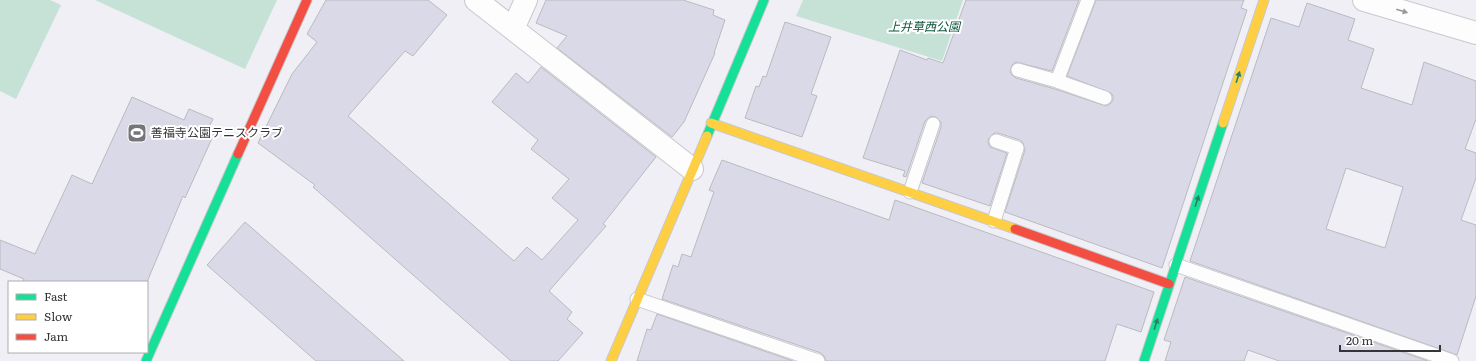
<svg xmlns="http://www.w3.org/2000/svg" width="1476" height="361" font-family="Literata,'Noto Sans JP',serif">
  <rect width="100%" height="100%" fill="#efeff5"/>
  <path fill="#c6e2d7" d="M0,0H50L61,5L16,99L0,91Z
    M95,0H277L245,69Z
    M803,0H963L942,61L796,16Z"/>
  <path fill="#dad9e7" stroke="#bababf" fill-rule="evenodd" d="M326,0H428L447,15L413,56L405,51L348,116L514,261L527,247L542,260L578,220L552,198L569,179L531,149L538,140L492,102L516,73L528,83L541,67L656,157L603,224L606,226L549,291L572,312L567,319L583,333L558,361H511L313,187L315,185L258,143L292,74L317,42L307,34Z
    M546,0H683L714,10L713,15L725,20L714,53H715L684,122L672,137L557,48L567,36L536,23Z
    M966,0H1079L1052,71L1016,62L1012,65L1010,72L1012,75L1016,78L1055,89L1106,106L1110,104L1113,100V96L1111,93L1067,76L1096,0H1244L1241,8L1247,10L1162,268L1005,212L1025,150L1023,143L1020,140L998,133H994L989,138L988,142L990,147L1007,153L990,206L922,183L941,127V122L936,117L931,116L925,121L906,177L903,176L905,171L863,158L900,50L927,60L928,58L943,63Z
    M1307,3L1355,19L1348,40L1374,49L1361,88L1412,105L1424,62L1476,81V119L1465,149L1476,153V178L1461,220L1476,225V296L1457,355L1190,261L1271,18L1299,27ZM1346,168L1403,187L1385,248L1326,229Z
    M785,22L831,37L811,94L817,96L802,137L745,118L756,86L759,87L763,76L766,77Z
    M132,97L184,120L189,109L213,119L207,131L214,134L185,198L183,196L147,282H23L24,279L0,269V240L35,254L72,175L92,184Z
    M722,160L889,220L895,200L1154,292L1141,332L1117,324L1105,361H826L824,356L821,353L662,299L673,265L678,267L682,254L691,257L714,192L709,190Z
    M245,222L404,361H316L207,265Z
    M1185,277L1428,361H1279L1248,350L1244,361H1165L1171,342L1164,340Z
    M657,314L793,361H637L647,329L651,330Z"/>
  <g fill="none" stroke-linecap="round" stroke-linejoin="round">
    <defs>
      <path id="lane" d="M1018,70L1057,81L1105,98
        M1057,81L1088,0
        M910,192L933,124
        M994,221L1017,148L996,141
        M1176,265L1452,361
        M637,299L818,361"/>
      <path id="street" d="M476,0L692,169
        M1364,0L1476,33
        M513,29L526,0"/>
      <path id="fast" d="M707,136L764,0
        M146,361L238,154
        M1144,361L1223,123"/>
      <path id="slow" d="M711,123L1015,229
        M1223,123L1264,0
        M611,361L707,136"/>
      <path id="jam" d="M238,154L307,0
        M1015,229L1169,284"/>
    </defs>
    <use href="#lane" stroke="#c8c8cd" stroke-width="15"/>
    <use href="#street" stroke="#c8c8cd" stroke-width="24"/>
    <use href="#fast" stroke="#c8c8cd" stroke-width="11"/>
    <use href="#slow" stroke="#c8c8cd" stroke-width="11"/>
    <use href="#jam" stroke="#c8c8cd" stroke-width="11"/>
    <use href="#lane" stroke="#fdfdfe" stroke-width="13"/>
    <use href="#street" stroke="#fdfdfe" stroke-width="22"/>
    <use href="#fast" stroke="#16e098" stroke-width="9"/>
    <use href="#slow" stroke="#ffcf43" stroke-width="9"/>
    <use href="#jam" stroke="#f24e42" stroke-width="9"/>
  </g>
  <defs><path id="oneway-solid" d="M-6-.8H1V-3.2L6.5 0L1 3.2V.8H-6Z"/></defs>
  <use fill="#99989b" href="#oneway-solid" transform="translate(1402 11) rotate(17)"/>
  <g fill="#278163">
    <use href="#oneway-solid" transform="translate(1238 77) rotate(-72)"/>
    <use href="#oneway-solid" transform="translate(1197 201) rotate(-72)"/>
    <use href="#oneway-solid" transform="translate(1156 324) rotate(-72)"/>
  </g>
  <defs>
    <symbol id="stadium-square" viewBox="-11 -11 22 22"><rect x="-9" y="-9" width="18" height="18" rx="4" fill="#76757a" stroke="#fff"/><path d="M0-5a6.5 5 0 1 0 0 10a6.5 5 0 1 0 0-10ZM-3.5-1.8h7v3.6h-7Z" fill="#fff"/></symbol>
  </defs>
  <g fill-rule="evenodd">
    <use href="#stadium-square" x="126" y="122" width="22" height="22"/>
  </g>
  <g text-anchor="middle" stroke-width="4" stroke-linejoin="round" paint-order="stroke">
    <g font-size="12" font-style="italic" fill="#0c543b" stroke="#fff">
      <text x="924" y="31">上井草西公園</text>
    </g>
    <g font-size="12" fill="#353438" stroke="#fff" text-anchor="start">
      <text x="151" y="137">善福寺公園テニスクラブ</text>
    </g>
  </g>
  <rect x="8" y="281" width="140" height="72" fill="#ffffff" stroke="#aeaeaf"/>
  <rect x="16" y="294" width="20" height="6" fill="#16e098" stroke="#aeaeaf"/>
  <text x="44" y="301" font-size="12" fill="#353438">Fast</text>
  <rect x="16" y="314" width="20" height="6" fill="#ffcf43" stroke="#aeaeaf"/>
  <text x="44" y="321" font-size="12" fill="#353438">Slow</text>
  <rect x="16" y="334" width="20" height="6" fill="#f24e42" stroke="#aeaeaf"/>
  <text x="44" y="341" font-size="12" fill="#353438">Jam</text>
  <path d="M1340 345v6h100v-6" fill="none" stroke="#353438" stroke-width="2"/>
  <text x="1346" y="345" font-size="12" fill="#353438" stroke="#ffffff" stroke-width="3" paint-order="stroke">20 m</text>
</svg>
